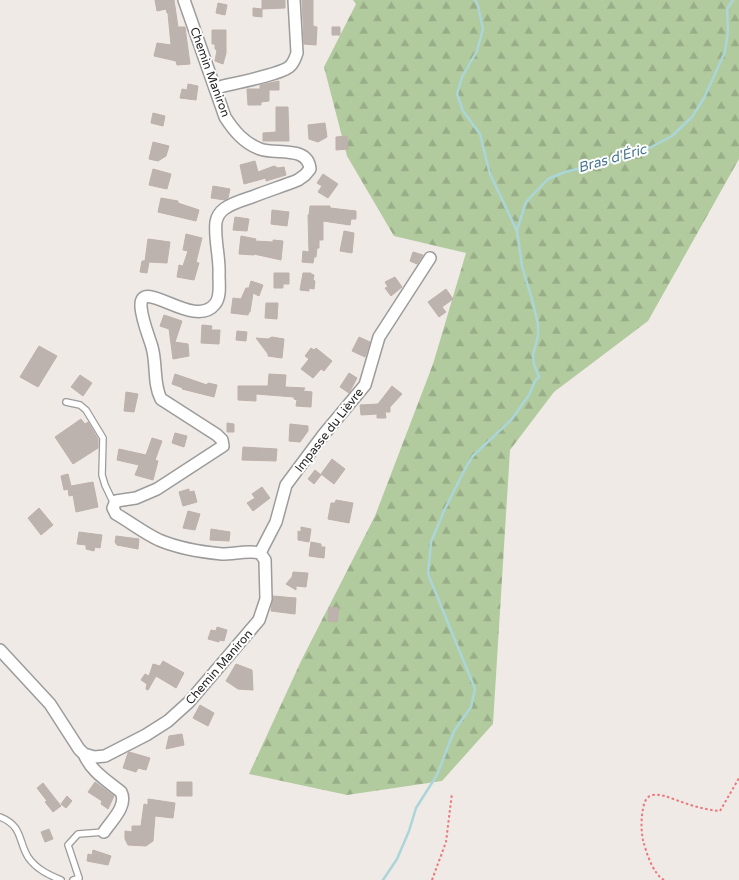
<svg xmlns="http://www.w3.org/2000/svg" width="739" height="880" font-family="'Varela Round',sans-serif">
  <defs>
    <pattern id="forest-firs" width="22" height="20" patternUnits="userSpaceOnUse" patternTransform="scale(1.25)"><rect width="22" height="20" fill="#b2cb9e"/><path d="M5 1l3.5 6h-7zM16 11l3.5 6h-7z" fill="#99ae88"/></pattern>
  </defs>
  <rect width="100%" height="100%" fill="#efeae6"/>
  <path fill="url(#forest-firs)" d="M353,0H739V159L648,321L554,392L510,450L493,724L442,781L347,795L249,774L302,659L375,516L433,364L466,253L394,236L347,156L324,67L356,4Z"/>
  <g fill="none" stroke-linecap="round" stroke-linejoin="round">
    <path stroke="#aad5d9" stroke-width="2.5" d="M517,230L526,202L548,179L565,172L601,163L611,162L642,152L672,136L692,117L704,98L725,52L728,31L727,9L733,0
      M383,880L397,859L409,831L416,808L437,775L454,731L471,707L475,689L471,679L430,579L428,574L431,542L444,511L466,467L473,456L512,419L529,395L535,381L539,377L534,364L533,355L538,336V324L533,303L522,266L517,231L490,174L480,134L463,111L457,94L462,77L477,51L483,29L478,6L475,0"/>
  </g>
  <path fill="#bcb3af" stroke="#bfb0a9" d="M155,0H174L178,27H185L190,64L177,65L176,61L154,56L157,43L171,45L168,13H167L166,9L157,11Z
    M262,0H285V8L262,9V17L253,16V8L262,9Z
    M302,0H313V26L317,27L316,45L304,44Z
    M218,3L227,5L225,15L216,13Z
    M332,27H340V35H332Z
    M212,30H226V53L223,64L215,61L217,50L215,49V44H212Z
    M279,81V90H269V101L261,102V105H248L247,89H260V85Z
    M188,84L198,86L196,100L180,98L182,89L187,90Z
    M276,107H288L289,141H263V133L276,132Z
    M153,113L165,116L163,126L151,123Z
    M325,123L327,137L318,142L309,139L308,125Z
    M347,136L348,149L336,150V137Z
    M153,142L169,146L166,156L158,161L149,159Z
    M255,161L258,172L274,166L278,168L284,167L286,175L266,181V178L244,184L240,165Z
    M153,169L171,174L167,189L149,185Z
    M323,174L338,184L328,198L318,192L322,186L317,183Z
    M213,186L230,189L228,198L225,200L211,198Z
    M161,198L178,201V203L199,210L196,221L158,212Z
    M310,206H330V208L356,211V219H351L350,225L323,221V240H319V248H317L316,257H314L313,263L302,262L303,251L309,252L308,215H309Z
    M272,210L289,212L287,226L271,224Z
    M235,217L249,219L247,231L233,230Z
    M344,231L354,233L352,253L340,251Z
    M186,234L202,238L196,262L199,263L194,280L177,277L179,265L183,266L188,251L183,250Z
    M241,236L256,239L255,241L273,242V240L283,241L281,260L254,254V255L239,254Z
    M148,239L170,242L167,263L149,262L147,273L140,272L142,261H145Z
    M413,252L423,255L417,264L410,261Z
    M274,273H289V284H283V288H274Z
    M303,273H311V274L314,275L313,280L315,281L314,289L309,288V291L300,290Z
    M395,277L402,287L391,296L385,288L388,287L385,282Z
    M251,281L263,285L259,296L253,293L250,312H249L248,315L231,313L233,298L241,299L246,288H249Z
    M446,289L453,299L442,307L446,312L439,317L428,302Z
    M266,303H278L277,319L265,318Z
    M164,315L182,321L175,342L188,344L189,356L173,359L169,329L160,326Z
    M202,325L212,326L211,330H220L219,344L201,343Z
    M237,331L247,332L246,341L236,340Z
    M272,337L284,339L282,358L268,356V354L256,338L268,339Z
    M359,337L370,342L365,357L352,351Z
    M39,346L57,356L38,387L20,377Z
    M311,348L314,350L316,348L332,361L324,371L321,369L313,378L301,369L309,359L305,356Z
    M349,373L357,378L349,393L340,387Z
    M175,374L207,385L208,383L217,385L214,397L182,389L183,388L172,384Z
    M269,374L286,375L285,387L305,388L303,391L312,392L311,407L296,406L297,400L294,399V397L256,394V401L238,400V386H268Z
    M80,375L92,383L83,396L71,387Z
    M392,386L402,394L390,407V412H385L386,418H377V414L361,415L360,405L378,404Z
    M126,392L138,394L134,412L124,411Z
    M81,419L85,424L88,422L98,439V448L73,464L55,437Z
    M227,423L234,424V432H227Z
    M290,424L308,426V431L300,442L289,441Z
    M175,433L187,436L184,447L172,443Z
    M152,438L162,441L155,460L158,461L153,480L135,475L139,465L117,460L119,449L146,455Z
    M243,447L277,449L276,461L242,460Z
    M332,459L345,469L334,484L321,474Z
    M315,470L321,475L314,484L308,479Z
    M68,474L71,486L93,482L98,507L76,512L73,495L69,496L68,489L64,490L61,476Z
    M262,487L270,498L253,511L247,503L255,498L252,494Z
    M189,489V492L194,491L197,502L183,506L179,492Z
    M336,500L353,503L349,523L328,519L331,503H335Z
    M39,508L53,525L41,535L28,518Z
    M188,511L200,514L195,530L183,528Z
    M301,527L311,529L309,542L298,540V531L301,532Z
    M211,529L230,532L229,541L210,540Z
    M79,532L102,535L100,548L95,547L94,551L86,549V545L77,544Z
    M116,536L139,539L138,549L117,545L115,542Z
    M311,542L321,544V547H325L324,558L309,556Z
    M293,572L308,573L306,587L296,586V590L286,584L292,577Z
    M273,596L296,598L295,614L271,611Z
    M329,607L339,608L337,622L328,621Z
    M217,627L227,630L224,641L219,640V642L208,639L211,630L216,631Z
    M163,661L184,673L176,688L156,676L148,690L146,689L147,684L141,680L145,674L149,676L153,664L160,666Z
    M236,664L252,670L253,690L238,689L226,681Z
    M200,705L214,713L208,726L193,718Z
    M182,734L184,745L166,749L169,736Z
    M129,752L150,758L146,770L138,768L136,772L123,768L128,753Z
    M95,782L114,796L108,809L101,804L102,801L88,792Z
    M177,782H192V796H177Z
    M43,783L61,806L53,812L45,802L47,801L37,788Z
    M67,796L72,801L66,808L61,804Z
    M148,799L175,803L173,818L155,816L153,841L146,846L128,845L125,839V831L132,832V826H141L144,804L148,805Z
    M49,829L53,839L45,842L41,832Z
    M93,850L111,856L108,865L87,861L88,854L92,855Z"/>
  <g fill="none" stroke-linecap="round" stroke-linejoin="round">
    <defs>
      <path id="lane" d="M66,402L80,405L86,410L103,438L102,475L105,485L114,504
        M0,817C23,826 18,841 28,857C36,869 49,875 61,880
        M73,880L79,878L68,845L78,834L104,832"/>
      <path id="street" d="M215,88C230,84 279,75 289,67C294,63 295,58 297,53L294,0
        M260,553L276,522L286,485L324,434L365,385L379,337L430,258
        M0,650L50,704L79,749L84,754L94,757L105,756L146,735L168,721L189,702L259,620L266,599L265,560L260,553C248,550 235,554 222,554C201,552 178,548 159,540C144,533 130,522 116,514L113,508L116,501L136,498L157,489L223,446L222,440L217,435L161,399C153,384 157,364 152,347C148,334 142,320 141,307C139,274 194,331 215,304C221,297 219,284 219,275C220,257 214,239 216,222C217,217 220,212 224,209C232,203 243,200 252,197C267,191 283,186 298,180L305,175L310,169C308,145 275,155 260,149C244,143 234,131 225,117L184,0
        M84,754C91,771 106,780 121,792C128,806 111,821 104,832"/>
    </defs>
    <use href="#lane" stroke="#9c9c9c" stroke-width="8"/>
    <use href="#street" stroke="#9c9c9c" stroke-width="14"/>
    <path stroke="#ee777c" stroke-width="2" stroke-dasharray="2.5 2.5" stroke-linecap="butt" d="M432,880L446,842L452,793
      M664,880C653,874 646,852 643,840C641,830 641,819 643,809C644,803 646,796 653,795C661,794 668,797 676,800C690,805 705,810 720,811L739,778"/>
    <use href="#lane" stroke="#fff" stroke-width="5.5"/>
    <use href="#street" stroke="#fff" stroke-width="11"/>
  </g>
  <g text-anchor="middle" stroke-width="4" stroke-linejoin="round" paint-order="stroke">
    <g font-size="12" fill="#1f1f1f" stroke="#fff">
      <text transform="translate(210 72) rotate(70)" y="4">Chemin Maniron</text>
      <text transform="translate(329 430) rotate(-52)" y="4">Impasse du Lièvre</text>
      <text transform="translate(219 667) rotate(-49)" y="4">Chemin Maniron</text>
    </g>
    <g font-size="14" font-style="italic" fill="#497790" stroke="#fff">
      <text transform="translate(612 158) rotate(-16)" y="5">Bras d'Éric</text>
    </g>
  </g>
</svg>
